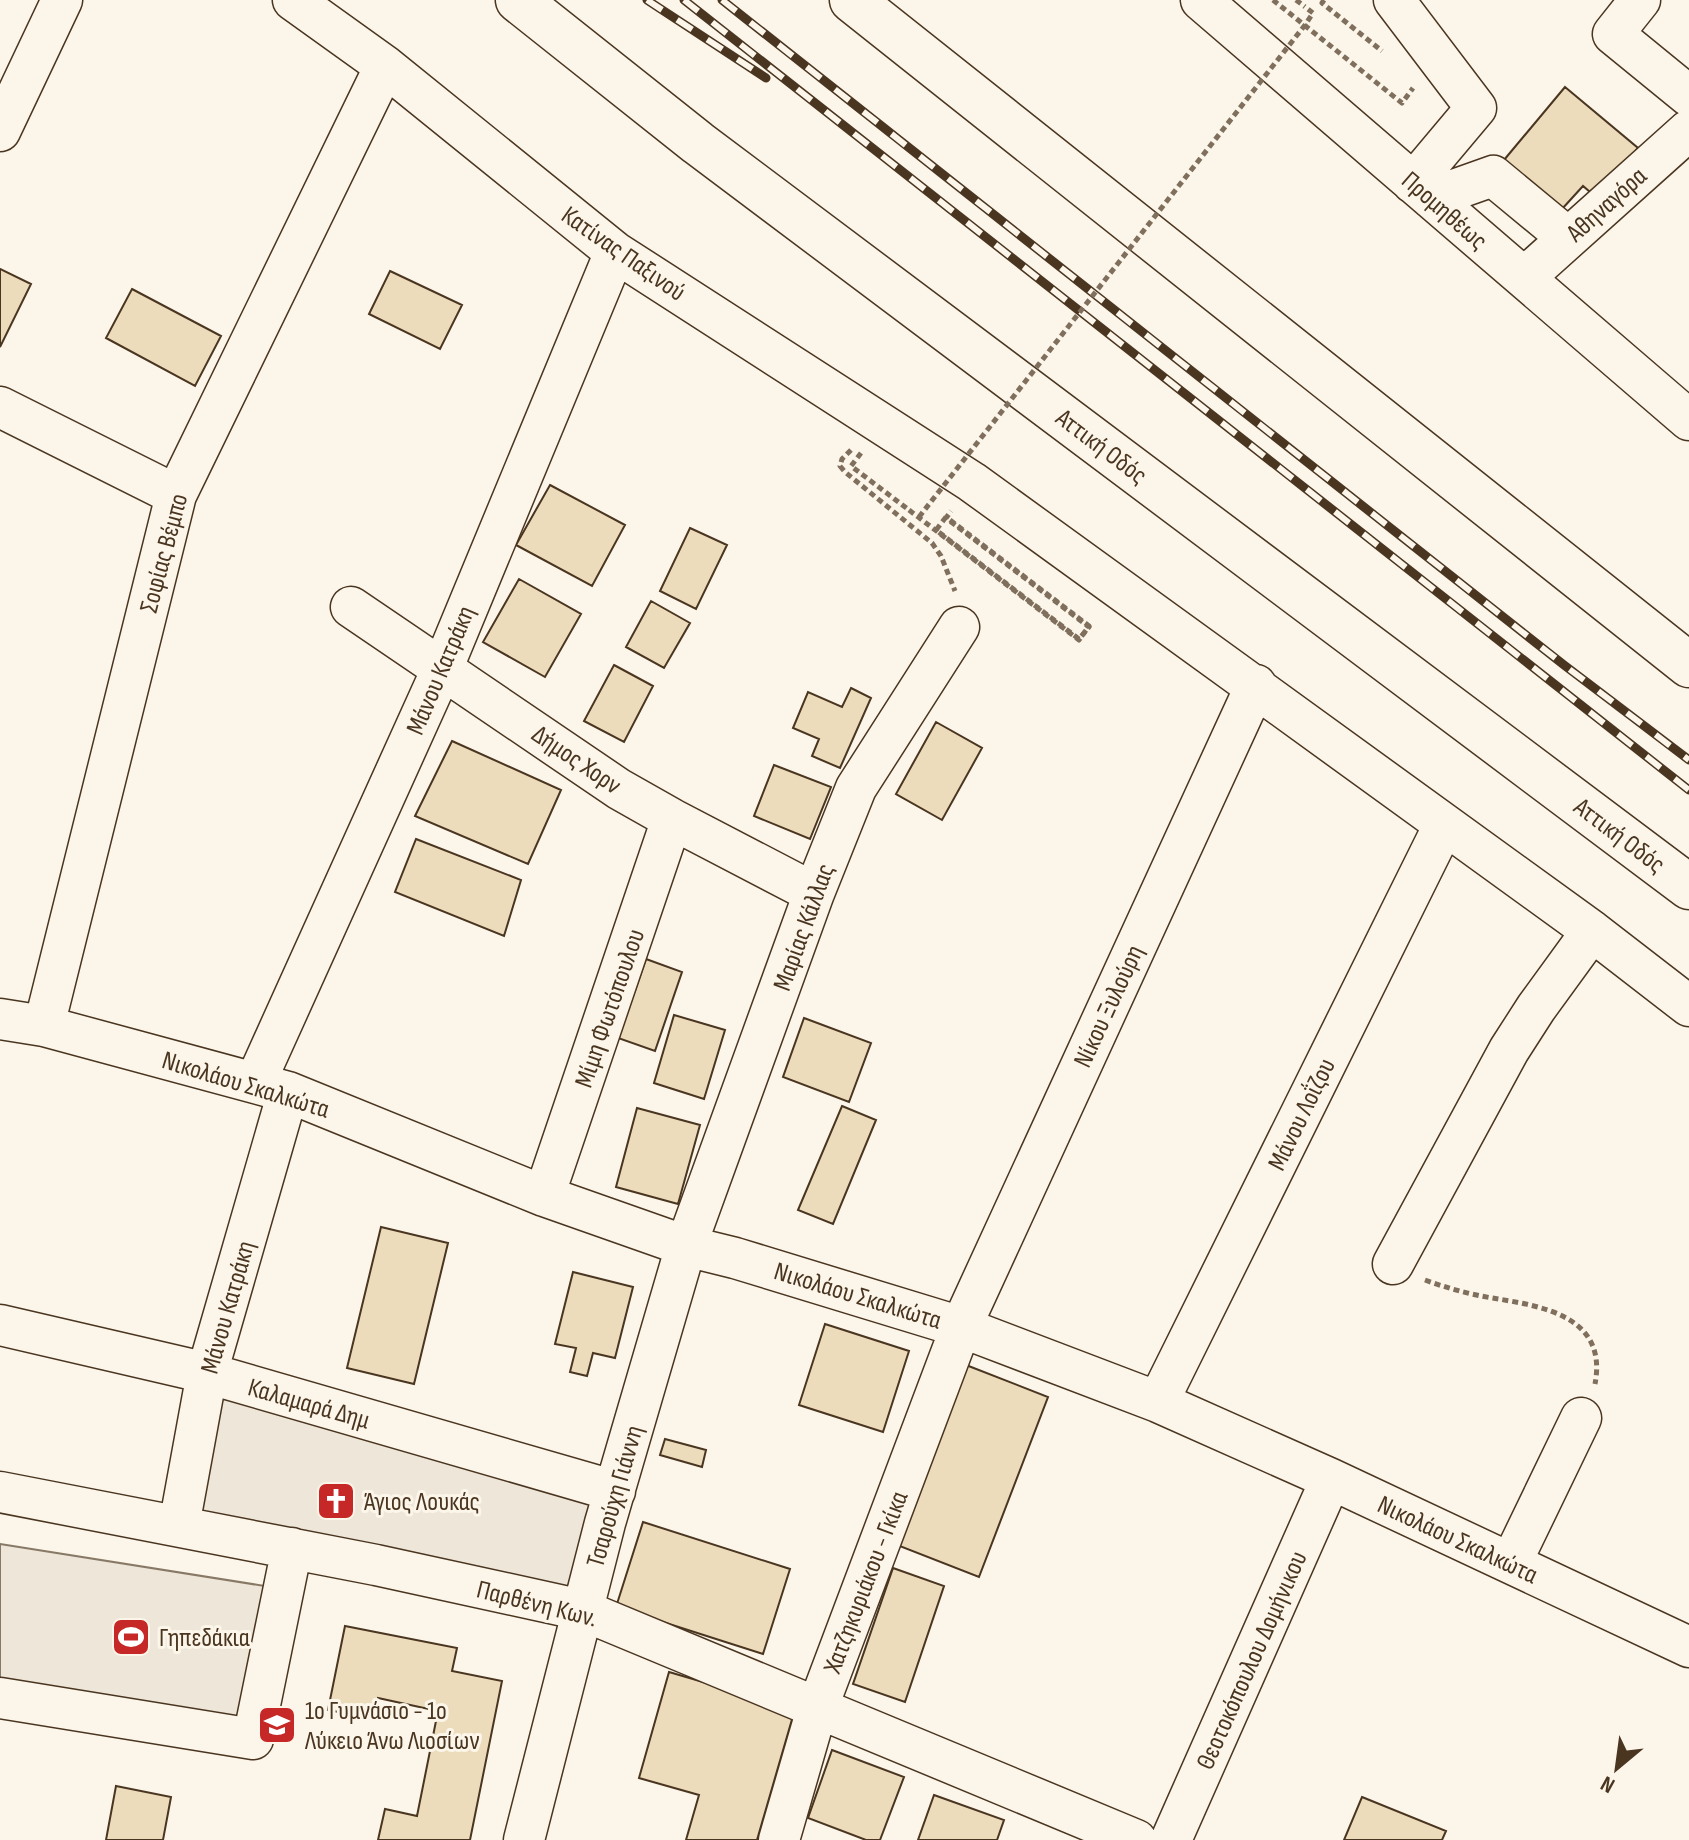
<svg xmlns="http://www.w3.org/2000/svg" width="1689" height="1840" font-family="'Sofia Sans Condensed',sans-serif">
  <rect width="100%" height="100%" fill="#fbf6e9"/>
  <path fill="#ede6d9" stroke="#887966" stroke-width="2" d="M207,1373L615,1491L582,1610L179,1526Z
    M0,1544L271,1587L245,1729L0,1701Z"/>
  <path fill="#ecdcbc" stroke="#4a3520" stroke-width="2" d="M1565,87L1638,148L1597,198L1583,186L1562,209L1504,160Z
    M0,269L31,284L0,347Z
    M390,271L462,305L440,349L369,314Z
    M132,289L221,336L195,386L106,338Z
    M550,485L625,525L592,586L516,545Z
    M690,528L727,545L696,609L660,591Z
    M519,579L581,614L545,677L483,642Z
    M651,601L690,623L664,668L626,647Z
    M614,665L653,686L624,742L584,721Z
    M851,688L871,698L840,768L812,756L819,739L793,728L808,692L842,707Z
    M936,722L982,748L942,820L896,794Z
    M452,741L561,790L528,864L415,816Z
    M774,765L831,787L810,839L754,816Z
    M416,839L521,880L504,936L395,892Z
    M646,959L682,972L655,1051L618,1038Z
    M674,1015L725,1030L704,1099L654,1083Z
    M804,1018L871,1043L849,1102L783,1077Z
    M842,1106L876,1120L833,1224L798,1210Z
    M637,1108L700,1125L678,1204L616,1187Z
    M381,1227L448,1243L414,1384L347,1368Z
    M573,1272L633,1287L615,1358L593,1353L587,1376L570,1372L576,1348L555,1344Z
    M825,1324L909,1351L883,1432L799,1405Z
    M966,1365L1048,1397L979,1577L897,1545Z
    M665,1439L706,1450L702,1467L660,1455Z
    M643,1522L790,1569L763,1654L616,1607Z
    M893,1568L944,1586L905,1702L853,1684Z
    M345,1626L457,1648L452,1671L502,1681L470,1840H378L385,1809L417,1816L438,1711L378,1698L374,1719L328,1710Z
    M669,1672L795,1709L757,1840H686L699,1795L639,1778Z
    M832,1750L904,1777L880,1840H866L808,1818Z
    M116,1786L171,1797L163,1840H106Z
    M934,1795L1004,1820L997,1840H918Z
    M1362,1797L1446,1831L1442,1840H1344Z"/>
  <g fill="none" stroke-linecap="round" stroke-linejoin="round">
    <defs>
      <path id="minor" d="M293,0L385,66L615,252L972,482L1592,931L1689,1006
        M1201,0L1689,420
        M1394,0L1476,108L1413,183
        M1640,0L1613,34L1689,96
        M0,131L62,0
        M1431,198L1493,176L1568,238
        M1524,278L1689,130
        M0,407L176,495
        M351,607L619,789L672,819L814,893
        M0,1019L44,1026L288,1092L544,1196L686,1246L735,1258L961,1327L1158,1402L1331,1479L1689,1647
        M44,1026L176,495L385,66
        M255,1083L443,667L615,252
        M544,1196L672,819
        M1393,1264L1509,1050L1536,1008L1592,931
        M0,1325L207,1373L615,1491
        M1158,1402L1444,825
        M0,1492L376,1565L582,1610L1136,1840
        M179,1526L207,1373L288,1092
        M1511,1563L1581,1418
        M0,1698L253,1739L292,1548
        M524,1840L605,1523L686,1246L814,893L856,788L959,627
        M779,1840L817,1709L961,1327L1256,685
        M1171,1840L1331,1479"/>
      <path id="highway" d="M518,0L698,143L1689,887
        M852,0L1689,665"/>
    </defs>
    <use href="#minor" stroke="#4a3520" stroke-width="43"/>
    <use href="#highway" stroke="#4a3520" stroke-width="47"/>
    <path stroke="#7f6f5c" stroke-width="5" stroke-dasharray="6 4" stroke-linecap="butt" d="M1273,0L1402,103L1413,88
      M1296,0L1304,6
      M1324,0L1322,3L1382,51
      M851,450L842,459L840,466L845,472L932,543L941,556L955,591
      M861,453L851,466L909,510
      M946,517L936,530L1079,639L1089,627L946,518L951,511
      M1425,1280C1447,1288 1468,1294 1492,1298C1542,1306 1608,1316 1595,1384"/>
    <use href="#minor" stroke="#fbf6e9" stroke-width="40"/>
    <use href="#highway" stroke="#fbf6e9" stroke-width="44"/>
    <defs>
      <path id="rail" d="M647,0L766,78
        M684,0L1689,790
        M722,0L1564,665L1689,760"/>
    </defs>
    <use href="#rail" stroke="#4a3520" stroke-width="9"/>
    <use href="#rail" stroke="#fbf6e9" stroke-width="6" stroke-dasharray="18" stroke-linecap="butt"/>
    <path stroke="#7f6f5c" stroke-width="5" stroke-dasharray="6 4" stroke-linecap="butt" d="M909,510L1079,640L1089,626L946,517
      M919,517L1305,25L1313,13L1304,6"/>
  </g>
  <defs>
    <symbol id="church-square" viewBox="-11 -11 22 22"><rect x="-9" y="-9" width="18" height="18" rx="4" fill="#c62828" stroke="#fbf6e9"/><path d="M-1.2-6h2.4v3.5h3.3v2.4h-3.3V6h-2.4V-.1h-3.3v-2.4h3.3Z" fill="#fff"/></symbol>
    <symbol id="stadium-square" viewBox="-11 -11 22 22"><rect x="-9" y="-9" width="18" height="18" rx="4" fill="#c62828" stroke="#fbf6e9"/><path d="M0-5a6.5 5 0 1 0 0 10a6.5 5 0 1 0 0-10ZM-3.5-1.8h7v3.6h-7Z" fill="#fff"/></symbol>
    <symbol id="school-square" viewBox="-11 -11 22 22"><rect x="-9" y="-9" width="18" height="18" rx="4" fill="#c62828" stroke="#fbf6e9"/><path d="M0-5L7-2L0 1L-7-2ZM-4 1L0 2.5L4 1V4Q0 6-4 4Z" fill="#fff"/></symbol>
  </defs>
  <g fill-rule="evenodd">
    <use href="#church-square" x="314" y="1479" width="44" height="44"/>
    <use href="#stadium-square" x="109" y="1615" width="44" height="44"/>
    <use href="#school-square" x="255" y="1703" width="44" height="44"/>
  </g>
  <g text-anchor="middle" stroke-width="6" stroke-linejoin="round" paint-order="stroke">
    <g font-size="26" fill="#4a3520" stroke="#fbf6e9">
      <text transform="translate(1606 204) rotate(-42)" y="9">Αθηναγόρα</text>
      <text transform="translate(1445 210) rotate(41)" y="9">Προμηθέως</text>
      <text transform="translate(624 253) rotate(35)" y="9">Κατίνας Παξινού</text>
      <text transform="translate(1102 446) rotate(37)" y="9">Αττική Οδός</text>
      <text transform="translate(163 553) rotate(-75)" y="9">Σοφίας Βέμπο</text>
      <text transform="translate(440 670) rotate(-67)" y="9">Μάνου Κατράκη</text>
      <text transform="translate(577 759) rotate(34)" y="9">Δήμος Χορν</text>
      <text transform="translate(1620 835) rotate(37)" y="9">Αττική Οδός</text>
      <text transform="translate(803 927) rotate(-70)" y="9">Μαρίας Κάλλας</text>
      <text transform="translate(1108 1006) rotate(-65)" y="9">Νίκου Ξυλούρη</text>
      <text transform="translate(609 1008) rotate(-71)" y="9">Μίμη Φωτόπουλου</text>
      <text transform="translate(246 1084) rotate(17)" y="9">Νικολάου Σκαλκώτα</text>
      <text transform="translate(1301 1114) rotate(-64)" y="9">Μάνου Λοΐζου</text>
      <text transform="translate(858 1295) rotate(17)" y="9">Νικολάου Σκαλκώτα</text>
      <text transform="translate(227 1307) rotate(-74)" y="9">Μάνου Κατράκη</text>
      <text transform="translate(309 1403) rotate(16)" y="9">Καλαμαρά Δημ</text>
      <text transform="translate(614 1496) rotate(-74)" y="9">Τσαρούχη Γιάννη</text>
      <text transform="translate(1458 1539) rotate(25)" y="9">Νικολάου Σκαλκώτα</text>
      <text transform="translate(865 1582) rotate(-69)" y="9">Χατζηκυριάκου - Γκίκα</text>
      <text transform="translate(537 1603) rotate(14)" y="9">Παρθένη Κων.</text>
      <text transform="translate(1251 1660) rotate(-66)" y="9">Θεοτοκόπουλου Δομήνικου</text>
    </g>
    <g font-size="26" fill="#4a3520" stroke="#fbf6e9" text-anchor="start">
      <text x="364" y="1510">Άγιος Λουκάς</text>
      <text x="159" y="1646">Γηπεδάκια</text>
      <text x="305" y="1719">1ο Γυμνάσιο - 1ο<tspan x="305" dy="30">Λύκειο Άνω Λιοσίων</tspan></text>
    </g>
  </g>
  <g transform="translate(1617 1768) rotate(209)" stroke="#fbf6e9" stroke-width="6" paint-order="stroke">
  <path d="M0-6L14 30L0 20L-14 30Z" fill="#4a3520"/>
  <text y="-12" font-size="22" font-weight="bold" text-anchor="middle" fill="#4a3520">N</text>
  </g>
</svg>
